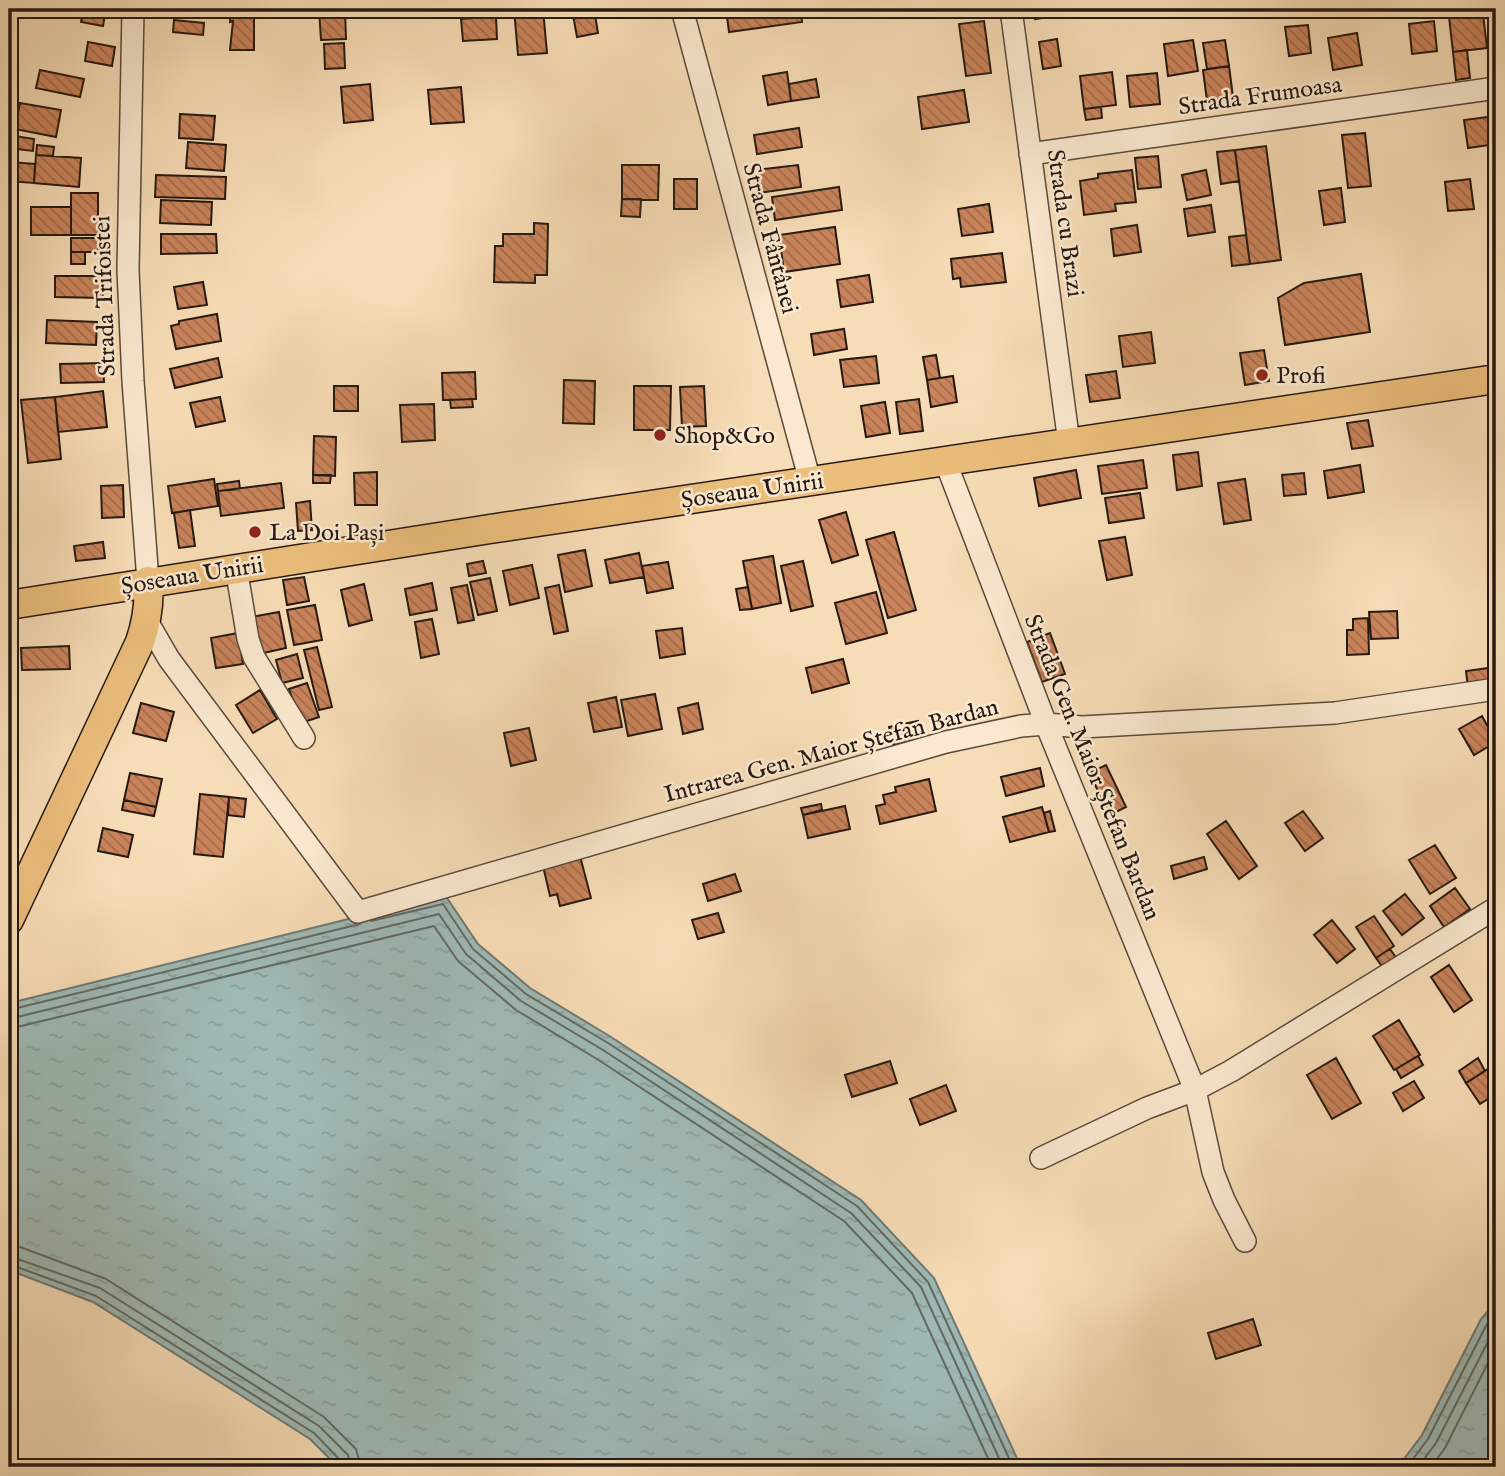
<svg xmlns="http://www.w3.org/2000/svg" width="1505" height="1476" font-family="'IM FELL English',serif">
  <defs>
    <pattern id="water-ripples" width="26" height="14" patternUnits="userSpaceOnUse" patternTransform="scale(1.75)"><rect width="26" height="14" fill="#9fbab6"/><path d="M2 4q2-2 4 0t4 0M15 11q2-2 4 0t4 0" fill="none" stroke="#899f9b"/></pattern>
    <pattern id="building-back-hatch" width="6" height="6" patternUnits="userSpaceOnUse" patternTransform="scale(1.75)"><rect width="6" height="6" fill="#ca845b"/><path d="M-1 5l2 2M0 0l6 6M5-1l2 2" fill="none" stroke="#a46b4a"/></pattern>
  </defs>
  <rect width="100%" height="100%" fill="#f7ddb7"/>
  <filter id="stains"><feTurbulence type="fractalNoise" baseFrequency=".00286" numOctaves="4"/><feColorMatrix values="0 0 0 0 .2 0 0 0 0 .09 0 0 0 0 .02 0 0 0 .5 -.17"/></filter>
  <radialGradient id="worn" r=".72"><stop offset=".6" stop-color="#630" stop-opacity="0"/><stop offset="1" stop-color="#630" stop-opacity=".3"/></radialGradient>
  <path fill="url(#water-ripples)" stroke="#6f7a74" stroke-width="2" d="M445,895L478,944L530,988L611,1037L861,1200L934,1278L1021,1467H338L310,1439L93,1302L9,1270L10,1003Z
    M1496,1302V1467H1398L1422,1435L1481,1319Z"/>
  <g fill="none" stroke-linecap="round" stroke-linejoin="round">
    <path stroke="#626a64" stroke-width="2" d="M371,921L443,904L473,949L526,994L608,1043L857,1206L928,1282L1013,1467
      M9,1010L360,924
      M9,1019L439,914L466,954L521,1001L603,1050L851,1213L921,1287L1003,1467
      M9,1029L434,926L458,961L516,1010L597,1059L844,1221L912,1293L992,1467
      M9,1245L20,1247L106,1279L324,1417L356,1449L361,1467
      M9,1256L100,1288L319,1426L348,1455L351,1467
      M9,1264L96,1296L314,1433L340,1460L342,1467
      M1407,1467L1428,1439L1487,1324L1496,1313
      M1418,1467L1436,1443L1496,1326
      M1431,1467L1445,1448L1496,1347"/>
  </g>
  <path fill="url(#building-back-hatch)" stroke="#261912" stroke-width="2" d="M83,9H106L103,26L81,22Z
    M230,9H254V50H230L233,21L230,22Z
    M319,9H345L346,39L321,40Z
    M514,9H543L547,53L518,55Z
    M572,9H594L598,33L577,37Z
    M726,9H801L802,22L729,32Z
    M1033,9H1069V14L1035,19Z
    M1483,13L1487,48L1453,52L1449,17Z
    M496,16L497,39L463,41L461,19Z
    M174,20L204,23L203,35L173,32Z
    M984,21L991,73L966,76L959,24Z
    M1434,21L1437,51L1412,54L1409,24Z
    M1308,25L1311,53L1289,56L1285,27Z
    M1357,33L1362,65L1333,70L1328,38Z
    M1057,39L1061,66L1043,69L1039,42Z
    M1193,40L1198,71L1168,76L1164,44Z
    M1225,40L1229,66L1207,69L1203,43Z
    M88,42L115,47L112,66L85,61Z
    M344,43L345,68L325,69L324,44Z
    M1467,50L1470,78L1456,80L1453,52Z
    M1229,66L1233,97L1207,101L1203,70Z
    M40,70L84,79L80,97L36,88Z
    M787,72L791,101L768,105L763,76Z
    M1112,72L1116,105L1084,109L1080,76Z
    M1157,73L1160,104L1130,107L1127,76Z
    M816,79L819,97L791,101L789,84Z
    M370,84L373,120L344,123L341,87Z
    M461,87L464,122L431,124L428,90Z
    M964,90L969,122L922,129L918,97Z
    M20,103L61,110L56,137L15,129Z
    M1101,107L1102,118L1086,120L1084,109Z
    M180,114L215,116L213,140L179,138Z
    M1496,116V144L1468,148L1464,120Z
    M799,128L802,147L757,154L754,135Z
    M1365,133L1371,186L1348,188L1342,135Z
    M9,135L34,139L33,151L9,148Z
    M188,142L226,145L224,171L186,168Z
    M37,145L54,147L53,156L36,155Z
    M1266,146L1281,260L1250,264L1235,150Z
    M1235,150L1239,181L1221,184L1217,152Z
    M36,155L81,158L79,187L34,183Z
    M1158,156L1161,187L1138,189L1135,158Z
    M9,162L35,164L34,183L9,181Z
    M622,165H659L658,200L622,199Z
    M798,165L801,187L759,193L756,170Z
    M1132,170L1136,202L1115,204L1116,211L1084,215L1080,181L1098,178V174Z
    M1206,170L1211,195L1187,200L1182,175Z
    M156,175L226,177L225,199L155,197Z
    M674,179H697V209H674Z
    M1470,179L1474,209L1448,211L1445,182Z
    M839,187L842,210L775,220L772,197Z
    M1341,188L1345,222L1324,225L1319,191Z
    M71,193H98V235H71Z
    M622,199H641L640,217L621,216Z
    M161,200L212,202L211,225L160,223Z
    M989,204L993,232L962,236L958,209Z
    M1211,205L1215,232L1188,236L1184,209Z
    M31,207H71V235H31Z
    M534,223L548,224L547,275H535V283L494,282L495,246H503V234H534Z
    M1137,225L1141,252L1114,256L1111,229Z
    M835,227L840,264L784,272L779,235Z
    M161,234H216L217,253L161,254Z
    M1246,235L1250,264L1232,266L1229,237Z
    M71,238H98V252H71Z
    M71,252H85V264H71Z
    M1002,253L1006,282L961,287L960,278L953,279L951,259Z
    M1361,274L1370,332L1285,345L1278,298L1304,283Z
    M869,275L873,302L841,307L837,280Z
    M55,276H103V298L55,297Z
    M203,282L207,305L178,309L174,287Z
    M217,314L221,341L176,349L171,326L179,324V321Z
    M47,320L97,322L96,345L46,343Z
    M844,329L847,349L814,355L811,334Z
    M1151,332L1155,363L1123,367L1119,336Z
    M1264,350L1269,381L1245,385L1240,353Z
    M936,355L940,378L927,380L923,357Z
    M876,356L879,383L844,387L840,360Z
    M218,358L222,377L175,388L170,369Z
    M103,363L104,382L61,383L60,364Z
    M1116,371L1120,398L1090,402L1086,375Z
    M475,372L476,399L443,400L442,373Z
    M953,376L957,402L931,407L927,380Z
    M564,380L595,381L594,424L563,423Z
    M334,386H358V411H334Z
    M634,386H671L670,430H634Z
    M704,386L706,426L682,427L680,387Z
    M103,391L107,427L58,432L55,397Z
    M55,397L61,459L28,463L21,400Z
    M220,397L225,421L196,427L190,403Z
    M472,399L473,407L451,408L450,400Z
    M919,399L923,431L900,434L896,402Z
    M885,402L890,433L866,437L861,406Z
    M434,404L435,440L402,442L400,405Z
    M1368,420L1373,446L1352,449L1347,423Z
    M314,436L336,437L335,476L313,475Z
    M1198,452L1202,486L1177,490L1173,455Z
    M1143,460L1147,488L1102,494L1098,466Z
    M1360,465L1364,492L1328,498L1324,471Z
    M1076,470L1081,498L1039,506L1034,478Z
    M377,472V505H355L354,473Z
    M1304,473L1306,494L1284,496L1282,475Z
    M313,475H331L330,483H313Z
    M214,479L218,506L172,513L168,486Z
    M1245,479L1251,520L1224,524L1218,483Z
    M239,481L240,489L218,491L217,484Z
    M281,483L284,508L221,516L218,491Z
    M123,485L124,517L102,518L101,486Z
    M1140,493L1144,518L1109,523L1105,498Z
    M310,501L312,530L298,531L296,503Z
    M190,510L195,546L179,548L174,513Z
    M846,512L858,555L832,563L819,520Z
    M894,532L916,610L888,618L866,540Z
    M1125,537L1132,575L1107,580L1099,541Z
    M103,542L105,558L76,561L74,546Z
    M585,550L592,586L565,592L558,555Z
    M639,553L644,577L610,583L605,560Z
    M773,556L781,603L752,609L743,561Z
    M483,561L486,573L469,576L467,564Z
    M803,561L813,606L791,611L781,566Z
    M668,562L673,588L647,593L642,566Z
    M532,565L539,598L510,605L503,571Z
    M304,577L309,601L287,605L283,580Z
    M490,578L497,611L478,615L470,582Z
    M432,583L437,610L410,615L405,589Z
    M364,584L372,620L349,626L341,590Z
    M467,585L474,620L458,623L451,588Z
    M559,585L568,631L554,634L545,588Z
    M748,587L752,609L740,610L736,589Z
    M876,592L887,633L846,644L835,603Z
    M315,605L322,640L294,645L287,610Z
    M1397,611L1398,638L1371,639L1369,612Z
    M279,612L286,648L259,654L251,617Z
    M1368,618L1369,654L1347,655V630H1353V619Z
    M432,619L439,654L421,658L415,622Z
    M682,628L685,654L660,658L656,631Z
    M238,633L243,664L216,668L211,638Z
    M1050,633L1065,674L1042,682L1027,642Z
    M69,646L70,669L22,670L21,648Z
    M317,647L332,707L319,710L304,650Z
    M297,654L303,678L282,683L276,660Z
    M843,659L849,683L812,693L806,668Z
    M1496,667V683L1468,687L1466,671Z
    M307,683L319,717L301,723L289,689Z
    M260,690L277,719L253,733L236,705Z
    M655,694L662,729L628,736L621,700Z
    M616,697L622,727L594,732L588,703Z
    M141,703L174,712L166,741L133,733Z
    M698,703L703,729L683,734L678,708Z
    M1482,716L1496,742L1474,755L1459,729Z
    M918,721L922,739L893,745L889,727Z
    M529,728L536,760L511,766L504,733Z
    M1106,765L1126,807L1110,815L1089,773Z
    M1040,768L1044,786L1006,796L1001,777Z
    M130,773L162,779L156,807L124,800Z
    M929,779L936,811L880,824L876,806L885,804L883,795L896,792L895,787Z
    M9,781L18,784L9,811Z
    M200,794L229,797L223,857L194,854Z
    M229,797L246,799L244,817L228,815Z
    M124,800L156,807L154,816L122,810Z
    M821,804L822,810L803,815L801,808Z
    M845,806L850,829L808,838L803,815Z
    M1042,807L1049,832L1010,842L1003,817Z
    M1050,811L1055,831L1049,832L1044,813Z
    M1303,811L1323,838L1305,851L1285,823Z
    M1226,821L1257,866L1239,879L1207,834Z
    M103,828L133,835L128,857L98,851Z
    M1435,845L1456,878L1430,894L1409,860Z
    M580,856L591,898L560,906L557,894L550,896L543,866Z
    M1204,857L1207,869L1174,879L1171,866Z
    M735,874L741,891L708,901L703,884Z
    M1455,888L1470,909L1444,927L1430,906Z
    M1405,894L1424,918L1402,935L1383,911Z
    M718,913L724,932L698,939L692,920Z
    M1374,916L1394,946L1376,958L1356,927Z
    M1332,920L1355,949L1337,963L1314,935Z
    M1390,949L1397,959L1383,968L1376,958Z
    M1449,965L1472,1000L1454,1012L1431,977Z
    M1399,1020L1420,1055L1394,1070L1373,1036Z
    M1418,1056L1423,1065L1401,1078L1396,1069Z
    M1336,1058L1361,1103L1332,1119L1307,1075Z
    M1478,1058L1485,1071L1466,1083L1459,1071Z
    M890,1061L897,1083L852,1097L845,1075Z
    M1491,1067L1496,1075V1094L1480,1104L1466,1083Z
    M1414,1081L1424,1098L1403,1111L1393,1093Z
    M946,1085L956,1111L920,1125L910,1099Z
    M1253,1319L1261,1345L1216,1359L1208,1333Z"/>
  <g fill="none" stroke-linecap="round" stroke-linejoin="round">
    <defs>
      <path id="minor" d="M133,9L128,270L133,381L148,581
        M682,9L810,481
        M1011,9L1069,443
        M1030,154L1496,88
        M946,463L1046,724L1195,1090L1213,1172L1224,1200L1245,1241
        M236,568L248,639L254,657L304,738
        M147,621L169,659L358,912L946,742L1021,726L1046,724L1082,727L1335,713L1496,689
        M1041,1158L1147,1108L1195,1090L1231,1071L1496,908"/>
      <path id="major" d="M9,605L490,529L1496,379
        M9,920L140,642C147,621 150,603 148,581"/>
    </defs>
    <use href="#minor" stroke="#5a4a3b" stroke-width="24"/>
    <use href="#major" stroke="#261912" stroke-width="31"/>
    <use href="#minor" stroke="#fae9d0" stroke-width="21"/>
    <use href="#major" stroke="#ecbe7c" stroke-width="28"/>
  </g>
  <g fill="#8f2418" stroke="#fae9d0" stroke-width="2.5">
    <circle cx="1262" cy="375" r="7"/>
    <circle cx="660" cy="435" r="7"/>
    <circle cx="255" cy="532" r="7"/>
  </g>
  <g text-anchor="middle" stroke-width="5" stroke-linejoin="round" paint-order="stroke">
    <g font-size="24" fill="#261912" stroke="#fae9d0">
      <text transform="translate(1260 95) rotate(-8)" y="8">Strada Frumoasa</text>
      <text transform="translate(1066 223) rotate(82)" y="8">Strada cu Brazi</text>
      <text transform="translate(771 238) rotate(75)" y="8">Strada Fântânei</text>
      <text transform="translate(104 296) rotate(-92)" y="8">Strada Trifoistei</text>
      <text transform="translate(752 490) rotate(-8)" y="8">Șoseaua Unirii</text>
      <text transform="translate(192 575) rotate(-9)" y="8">Șoseaua Unirii</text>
      <text transform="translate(831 750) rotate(-15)" y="8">Intrarea Gen. Maior Ștefan Bardan</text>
      <text transform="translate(1093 767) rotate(68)" y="8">Strada Gen. Maior Ștefan Bardan</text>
    </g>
    <g font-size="24" fill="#261912" stroke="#fae9d0" text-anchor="start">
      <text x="1276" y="383">Profi</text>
      <text x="674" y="443">Shop&amp;Go</text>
      <text x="269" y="540">La Doi Pași</text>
    </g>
  </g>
  <rect width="1505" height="1476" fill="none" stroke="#f7ddb7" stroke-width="35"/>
  <rect x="10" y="10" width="1484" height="1455" fill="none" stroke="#261912" stroke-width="3.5"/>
  <rect x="18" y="18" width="1470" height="1441" fill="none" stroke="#261912" stroke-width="2"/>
  <rect width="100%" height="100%" filter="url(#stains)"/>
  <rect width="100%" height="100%" fill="url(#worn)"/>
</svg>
